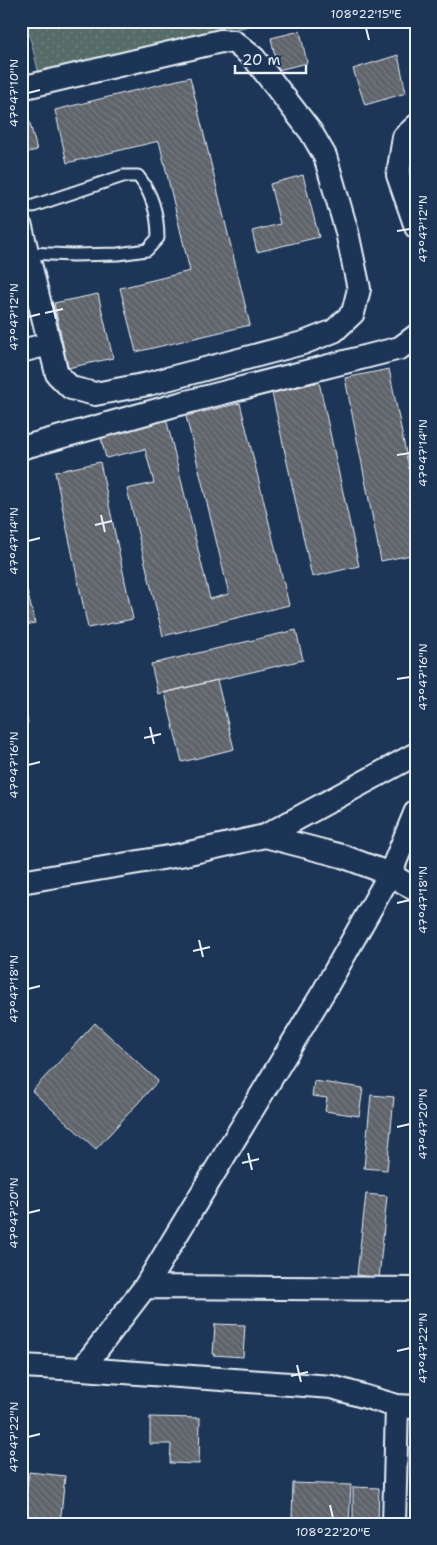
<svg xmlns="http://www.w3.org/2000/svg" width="437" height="1545" font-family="'Shantell Sans',sans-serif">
  <defs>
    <pattern id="grass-dots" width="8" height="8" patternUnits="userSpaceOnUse" patternTransform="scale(1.25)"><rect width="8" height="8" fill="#576c68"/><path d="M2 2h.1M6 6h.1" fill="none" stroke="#6f817e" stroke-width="1.8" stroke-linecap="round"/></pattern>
    <pattern id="building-back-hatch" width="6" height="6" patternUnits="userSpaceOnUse" patternTransform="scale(1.25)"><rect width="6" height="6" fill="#5f636a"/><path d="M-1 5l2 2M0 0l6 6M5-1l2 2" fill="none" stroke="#767a80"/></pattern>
  </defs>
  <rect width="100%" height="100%" fill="#1d3557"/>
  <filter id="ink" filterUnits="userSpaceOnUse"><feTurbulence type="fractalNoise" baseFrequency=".02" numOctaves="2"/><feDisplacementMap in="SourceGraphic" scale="10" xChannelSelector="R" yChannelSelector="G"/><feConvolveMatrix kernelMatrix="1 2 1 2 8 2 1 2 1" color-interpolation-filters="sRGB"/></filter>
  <g filter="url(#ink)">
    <path fill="url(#grass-dots)" stroke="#a0aeb0" d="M26,21H271L39,74Z"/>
    <path fill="url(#building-back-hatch)" stroke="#e8f1f8" d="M300,31L307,63L278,70L271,38Z
      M398,55L406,93L365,105L353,69Z
      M190,77L250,325L136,352L120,288L190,271L159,141L67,163L55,110Z
      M28,116L37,150L21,154V117Z
      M303,175L319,237L257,252L252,231L280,224L270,184Z
      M98,294L113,358L68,368L54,303Z
      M389,369L416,503V554L381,561L345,378Z
      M319,382L359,566L312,577L272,393Z
      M240,403L289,605L163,636L127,489L154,483L145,449L106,458L100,434L166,418L210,599L229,594L186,416Z
      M100,462L133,619L88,628L55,472Z
      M21,566L35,623L21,626Z
      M296,630L303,660L158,694L151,664Z
      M217,680L234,749L182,762L165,693Z
      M21,693L28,723L21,725Z
      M95,1023L158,1081L96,1149L32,1091Z
      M314,1081L363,1088L359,1116L325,1111L327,1098L312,1096Z
      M371,1095L394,1097L387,1170L364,1168Z
      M366,1194L387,1196L379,1278L357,1275Z
      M215,1324L245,1325L243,1357L213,1355Z
      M150,1417L200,1418L199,1464L170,1463L171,1444H150Z
      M29,1472L65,1476L60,1524L23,1521Z
      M293,1483L351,1485L349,1524H301V1522H292Z
      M353,1487L379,1488L378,1524H353Z"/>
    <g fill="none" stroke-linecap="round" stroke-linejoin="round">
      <defs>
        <path id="lane" d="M21,210L123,176H138C152,193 158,216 158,238L147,250L118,254L73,255L28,253"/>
        <path id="street" d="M21,88L221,41L234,42L254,58L311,132L325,156L347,232L359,289L353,313L334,331L303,343L148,384L95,394L71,388L57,374L21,227
          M416,126L404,137L398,175L416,227
          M21,351L49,344
          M21,448L179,404L400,348L416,336
          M265,836L416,754
          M21,882L180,855L265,836L342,856L390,874L416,890
          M145,1287L416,1289
          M21,1366L82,1369L332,1387L397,1406L416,1407
          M82,1369L145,1287L324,991L390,874L416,811
          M394,1524L397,1406"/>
      </defs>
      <use href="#lane" stroke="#e8f1f8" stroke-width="15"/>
      <use href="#street" stroke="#e8f1f8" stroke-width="26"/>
      <use href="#lane" stroke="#1d3557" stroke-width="11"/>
      <use href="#street" stroke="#1d3557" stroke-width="22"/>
    </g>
  </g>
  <path fill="none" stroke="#e8f1f8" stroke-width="2" d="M366,28L369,40M28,93L40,90M397,231L410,229M52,302L56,319M45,313L63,309M28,317L40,314M397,455L410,453M101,515L105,532M95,525L112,521M28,541L40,538M397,679L410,677M150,727L154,744M144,738L161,734M28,765L40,762M397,903L410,900M199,940L203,957M193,951L210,947M28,989L40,986M397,1127L410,1124M248,1153L252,1170M242,1163L259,1159M28,1213L40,1210M397,1351L410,1348M297,1365L301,1382M291,1376L308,1372M28,1437L40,1434M330,1505L333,1518"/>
  <rect width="437" height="1545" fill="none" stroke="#1d3557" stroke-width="55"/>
  <path d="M235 65v8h71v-8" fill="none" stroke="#e8f1f8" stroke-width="2.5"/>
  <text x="242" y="65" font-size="15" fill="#e8f1f8" stroke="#1d3557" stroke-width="4" paint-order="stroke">20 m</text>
  <rect x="28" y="28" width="382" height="1490" fill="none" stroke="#e8f1f8" stroke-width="2"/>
  <g font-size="12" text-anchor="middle" fill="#e8f1f8">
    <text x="366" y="18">108°22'15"E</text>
    <text transform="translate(14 93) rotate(-90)" y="4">47°47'10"N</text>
    <text transform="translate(423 229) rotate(-90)" y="4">47°47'12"N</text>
    <text transform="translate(14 317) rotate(-90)" y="4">47°47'12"N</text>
    <text transform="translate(423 453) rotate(-90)" y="4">47°47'14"N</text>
    <text transform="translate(14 541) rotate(-90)" y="4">47°47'14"N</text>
    <text transform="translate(423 677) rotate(-90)" y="4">47°47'16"N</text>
    <text transform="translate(14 765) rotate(-90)" y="4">47°47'16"N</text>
    <text transform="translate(423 900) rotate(-90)" y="4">47°47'18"N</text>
    <text transform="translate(14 989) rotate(-90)" y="4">47°47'18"N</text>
    <text transform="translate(423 1124) rotate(-90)" y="4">47°47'20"N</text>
    <text transform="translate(14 1213) rotate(-90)" y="4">47°47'20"N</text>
    <text transform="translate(423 1348) rotate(-90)" y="4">47°47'22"N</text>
    <text transform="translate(14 1437) rotate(-90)" y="4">47°47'22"N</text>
    <text x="333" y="1536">108°22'20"E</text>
  </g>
</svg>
